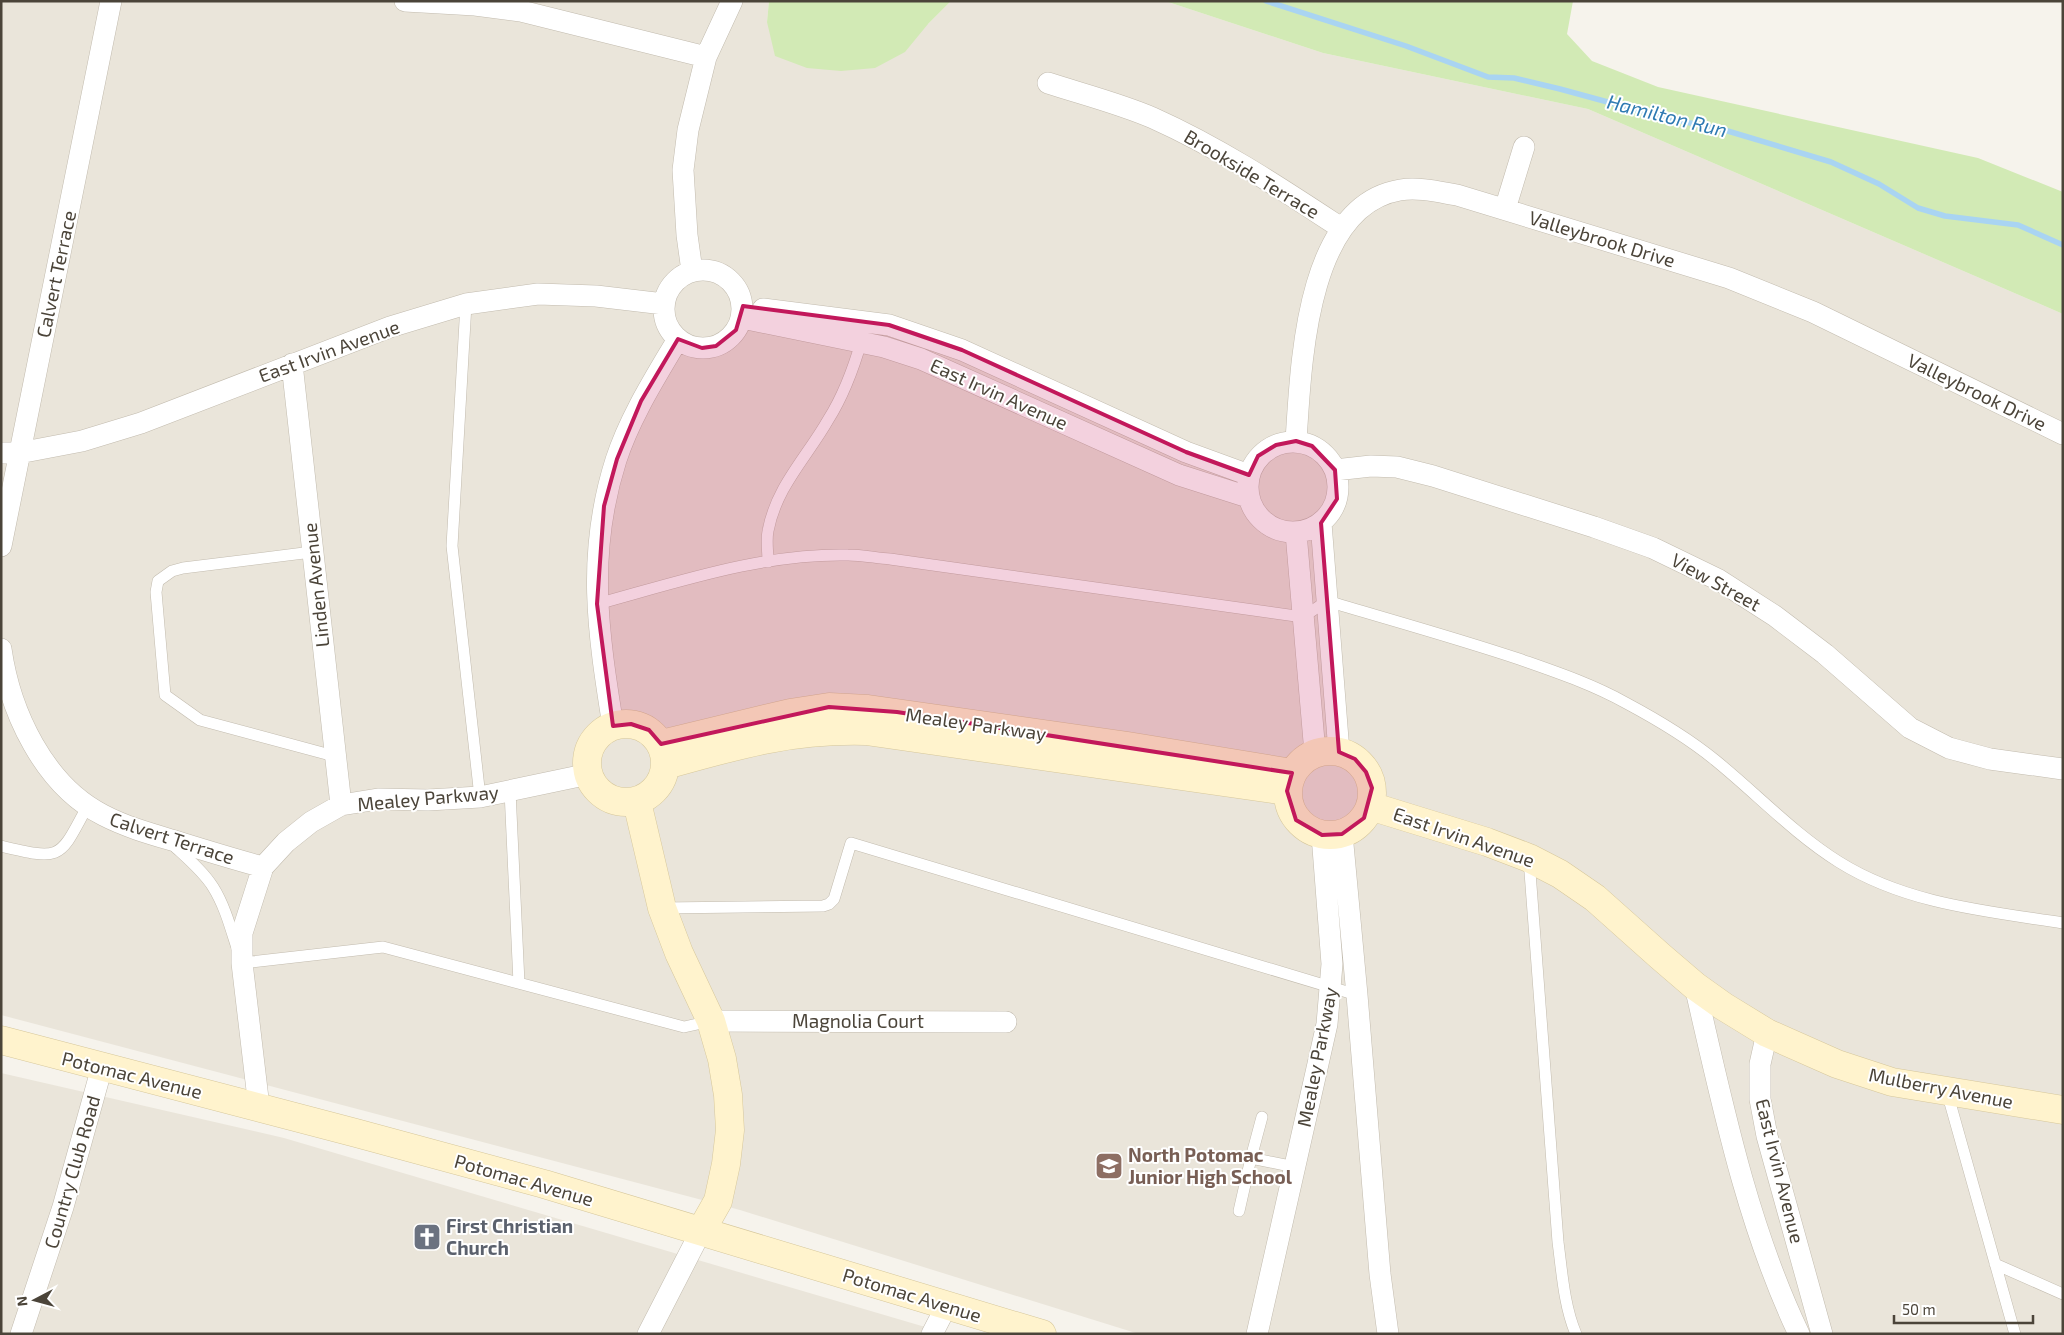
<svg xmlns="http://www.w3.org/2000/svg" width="2064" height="1335" font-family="'Exo 2',sans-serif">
  <rect width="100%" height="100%" fill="#f6f3ec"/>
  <path fill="#eae5da" d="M1,1H769L767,22L928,24L951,1H1165L1323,53L1588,109L2063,314V1334H1139L740,1210L1,1015Z
    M1,1073L284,1138L949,1334H1Z"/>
  <path fill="#d2eab5" d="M769,1H951L928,24L905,52L875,68L841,71L807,68L775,56L767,22Z
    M1165,1H1573L1567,34L1592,61L1658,87L1978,158L2063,192V314L1588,109L1323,53Z"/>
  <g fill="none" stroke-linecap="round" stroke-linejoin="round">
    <path stroke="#a9d4f2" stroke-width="5.5" d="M1266,1L1406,46L1488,77L1514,78L1560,89L1670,119L1721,129L1831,162L1879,184L1918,208L1945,216L2018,225L2063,245"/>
    <defs>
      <path id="lane" d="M466,304L452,546L480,797
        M312,552L183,568L172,571L158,581L156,592L165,695L200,720L334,756
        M768,562C768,552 766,540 768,531C776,487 807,457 828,420C844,395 854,367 862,339
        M597,604C678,582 763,553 848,555C862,555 876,558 890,559L1303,617L1327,601C1391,620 1456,638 1519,659C1556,672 1592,684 1626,703C1656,719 1688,738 1715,760C1757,794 1793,833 1839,862C1906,904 1986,911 2063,923
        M510,791L519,983
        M173,845C187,858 203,871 213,887C227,909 233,938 242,963L383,947L684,1027L711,1021
        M1,846C63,861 59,859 88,805
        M1529,859L1558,1242C1562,1272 1564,1306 1576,1334
        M663,908L823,906L829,904L834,899L851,843L1357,995
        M1947,1092L2015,1334
        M1251,1158L1262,1117
        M1239,1211L1251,1158L1295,1167
        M1995,1264L2063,1294"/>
      <path id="street" d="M405,1L475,5L521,11L706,57
        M1048,83C1082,94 1121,104 1153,118C1220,148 1280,188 1341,228
        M1505,209L1524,147
        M664 309a39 39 0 1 1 78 0a39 39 0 1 1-78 0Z
        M692,271L687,235L683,170L688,130L706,57L732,1
        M763,309L889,325L962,350L1186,452L1249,475
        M742,318L884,347L921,359L1179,475L1248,497
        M292,364L341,805
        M1296,441C1301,367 1305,206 1400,190C1419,187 1439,192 1457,195L1729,278L1813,312L2063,434
        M1248 487a45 45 0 1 1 90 0a45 45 0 1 1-90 0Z
        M1,453H19L82,441L141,423L390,327L466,304L538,294L596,296L664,304
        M1335,470L1371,466L1397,467L1433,476L1594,527L1653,548L1719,580L1775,616L1825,654L1910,728L1949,748L1990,759L2063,769
        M1321,523L1339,752
        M1296,533L1315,753
        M1,546L111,1
        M1,649C10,712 44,785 103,815C126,827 151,834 175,841C204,850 233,859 263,867
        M613,726C598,632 586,554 616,460C630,417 655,378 678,339
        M1342,834L1357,995L1380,1274L1388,1334
        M1695,986C1722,1103 1747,1225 1799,1334
        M711,1021L1006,1022
        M1767,1033L1760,1064V1099L1767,1136L1822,1334
        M259,1107L242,963V933L263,867L286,842L311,822L341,805L378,799L428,800L480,797L589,774
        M21,1334L63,1207L102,1067
        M648,1334L701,1231
        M932,1334L947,1305
        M1257,1334L1327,1024L1332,964L1322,835"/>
      <path id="secondary" d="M587 763a39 39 0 1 1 78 0a39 39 0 1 1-78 0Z
        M661,744L790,713L829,707L868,709L1128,746L1292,773
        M1288 793a42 42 0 1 1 84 0a42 42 0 1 1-84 0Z
        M666,765C737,745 791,729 866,731L1287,791
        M637,802L662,908L679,953L711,1021L722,1059L728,1095L730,1130L726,1164L718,1201L701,1231
        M1370,806L1487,842L1529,858L1560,874L1595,898L1660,956L1695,986L1723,1006L1767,1033L1837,1064L1892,1082L2063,1110
        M1,1040L356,1133L544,1184L1042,1334"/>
    </defs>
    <use href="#lane" stroke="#c2bbae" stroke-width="12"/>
    <use href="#street" stroke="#c2bbae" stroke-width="22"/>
    <use href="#secondary" stroke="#d6c79b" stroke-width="29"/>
    <use href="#lane" stroke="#fff" stroke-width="11"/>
    <use href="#street" stroke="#fff" stroke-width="21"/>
    <use href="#secondary" stroke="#fff3cd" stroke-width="28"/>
  </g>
  <path fill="#c2185b" fill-opacity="0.2" stroke="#c2185b" stroke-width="4" stroke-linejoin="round" d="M743,306L889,325L962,350L1186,452L1249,475L1258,456L1276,445L1296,441L1312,446L1335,470L1337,499L1321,523L1339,752L1355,759L1366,772L1372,788L1364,818L1342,834L1322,835L1296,820L1287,791L1292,773L897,712L829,707L661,744L649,730L631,724L613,726L597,604L604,506L617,459L641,401L678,339L702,348L716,346L736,330Z"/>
  <defs>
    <symbol id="school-square" viewBox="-11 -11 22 22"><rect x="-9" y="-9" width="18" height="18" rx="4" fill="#8d6e63" stroke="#fff"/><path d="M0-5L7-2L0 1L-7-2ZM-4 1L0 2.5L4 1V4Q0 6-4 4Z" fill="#fff"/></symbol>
    <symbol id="church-square" viewBox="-11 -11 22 22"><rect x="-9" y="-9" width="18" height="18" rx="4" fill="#6b7280" stroke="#fff"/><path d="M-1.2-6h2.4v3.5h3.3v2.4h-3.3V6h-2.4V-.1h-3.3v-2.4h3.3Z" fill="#fff"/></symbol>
  </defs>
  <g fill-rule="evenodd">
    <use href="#school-square" x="1093" y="1150" width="32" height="32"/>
    <use href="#church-square" x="411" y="1221" width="32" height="32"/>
  </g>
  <g text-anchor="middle" stroke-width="4" stroke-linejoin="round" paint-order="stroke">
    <g font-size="19" fill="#4b4439" stroke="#fff">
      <text transform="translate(1252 174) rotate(31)" y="7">Brookside Terrace</text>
      <text transform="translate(1602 239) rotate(17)" y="7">Valleybrook Drive</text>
      <text transform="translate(56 274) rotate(-78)" y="7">Calvert Terrace</text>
      <text transform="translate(329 351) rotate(-20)" y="7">East Irvin Avenue</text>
      <text transform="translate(1977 392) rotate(26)" y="7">Valleybrook Drive</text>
      <text transform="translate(999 394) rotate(24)" y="7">East Irvin Avenue</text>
      <text transform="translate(1716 582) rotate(29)" y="7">View Street</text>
      <text transform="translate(316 585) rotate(-96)" y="7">Linden Avenue</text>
      <text transform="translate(976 724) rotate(8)" y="7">Mealey Parkway</text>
      <text transform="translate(428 798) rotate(-5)" y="7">Mealey Parkway</text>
      <text transform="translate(1464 837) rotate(19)" y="7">East Irvin Avenue</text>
      <text transform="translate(172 838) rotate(18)" y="7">Calvert Terrace</text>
      <text x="858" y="1028">Magnolia Court</text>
      <text transform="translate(1317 1057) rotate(-79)" y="7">Mealey Parkway</text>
      <text transform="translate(132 1075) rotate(14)" y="7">Potomac Avenue</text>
      <text transform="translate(1941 1088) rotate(11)" y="7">Mulberry Avenue</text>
      <text transform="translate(1780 1171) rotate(76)" y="7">East Irvin Avenue</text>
      <text transform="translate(72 1172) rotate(-74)" y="7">Country Club Road</text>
      <text transform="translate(524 1180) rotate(16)" y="7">Potomac Avenue</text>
      <text transform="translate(912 1295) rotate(17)" y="7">Potomac Avenue</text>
    </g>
    <g font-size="19" font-weight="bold" fill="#785e54" stroke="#fff" text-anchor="start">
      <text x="1128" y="1162">North Potomac<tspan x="1128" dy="22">Junior High School</tspan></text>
    </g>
    <g font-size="19" font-weight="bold" fill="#5b616d" stroke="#fff" text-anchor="start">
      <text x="446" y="1233">First Christian<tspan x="446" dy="22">Church</tspan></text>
    </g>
    <g font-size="20" font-style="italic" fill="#2e7ab2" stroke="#fff">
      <text transform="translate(1667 116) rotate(14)" y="7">Hamilton Run</text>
    </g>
  </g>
  <rect width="2064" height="1335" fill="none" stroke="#4b4439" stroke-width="5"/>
  <g transform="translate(35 1300) rotate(264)" stroke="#ffffff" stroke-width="4" paint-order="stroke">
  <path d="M0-4L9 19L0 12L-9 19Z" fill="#4b4439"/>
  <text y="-8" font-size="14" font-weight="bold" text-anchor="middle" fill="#4b4439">N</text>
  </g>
  <path d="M1894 1315v8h139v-8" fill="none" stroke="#4b4439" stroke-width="2.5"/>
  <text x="1902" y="1315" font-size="15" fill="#4b4439" stroke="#ffffff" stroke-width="4" paint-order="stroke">50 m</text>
</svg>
